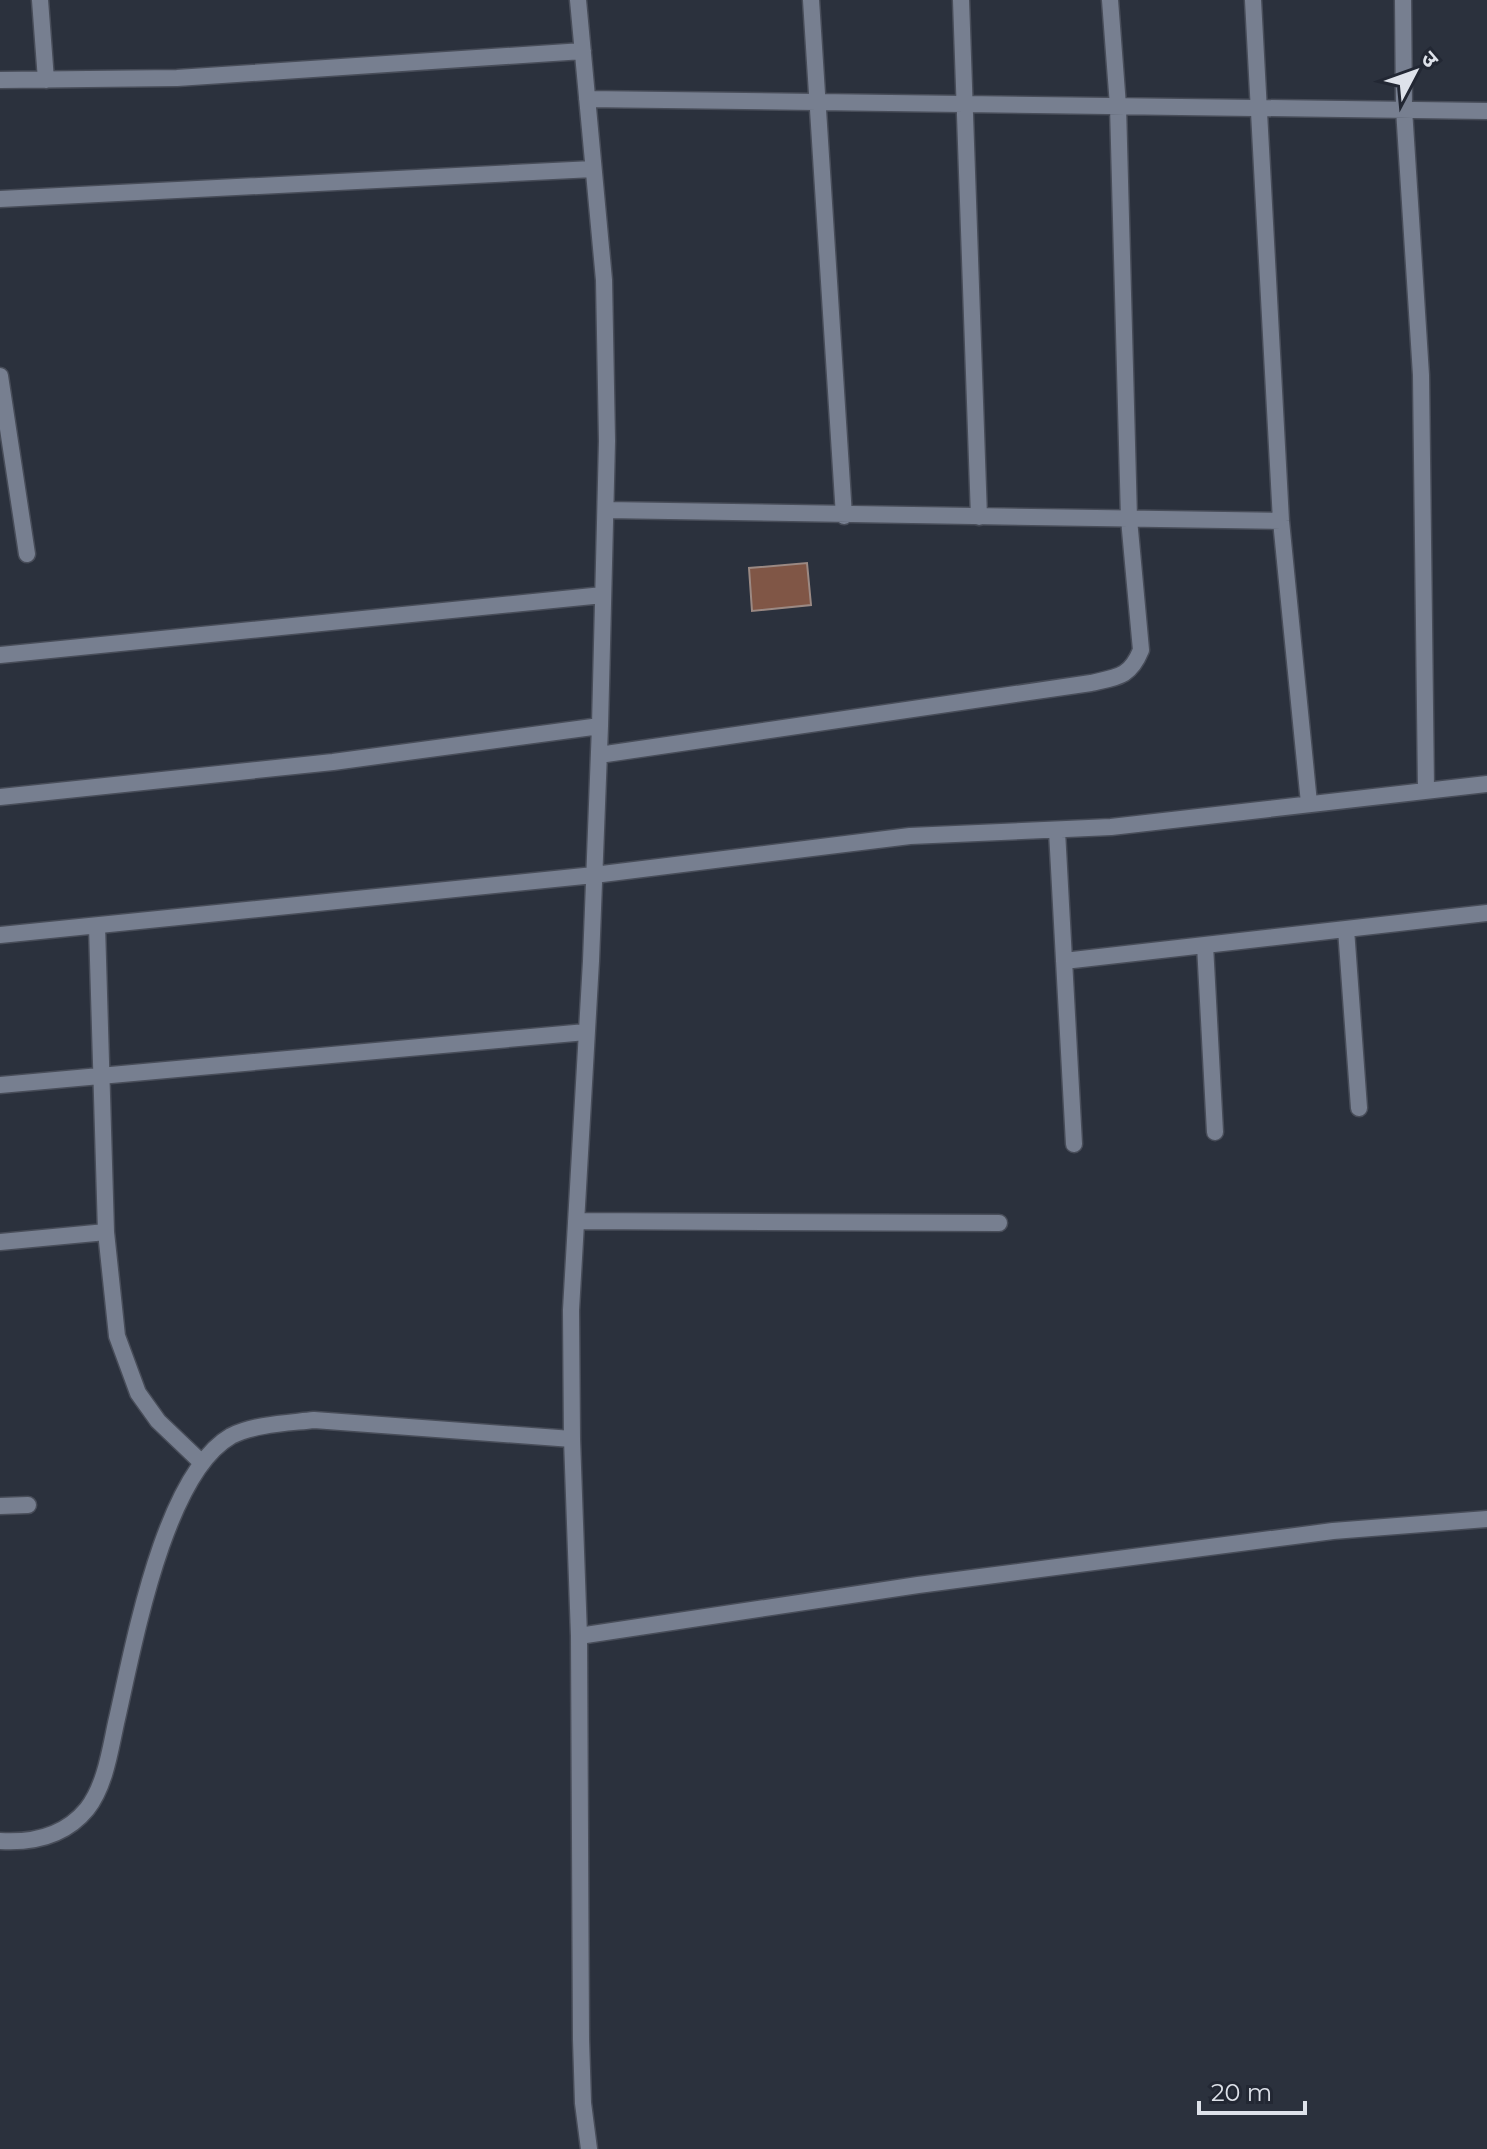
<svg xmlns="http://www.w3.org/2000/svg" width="1487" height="2149" font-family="Montserrat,'Noto Sans Devanagari',sans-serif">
  <rect width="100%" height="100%" fill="#2b313d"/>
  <path fill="#805646" stroke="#9b8983" stroke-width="2" d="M807,563L811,605L752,611L749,568Z"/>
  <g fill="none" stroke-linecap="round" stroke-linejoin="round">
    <defs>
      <path id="street" d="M40,0L46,80
        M578,0L604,280L607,441L600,726L591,961L571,1310L572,1439L579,1636L581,2039L583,2103L589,2149
        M811,0L844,516
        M961,0L979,517
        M1253,0L1281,521L1309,803
        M1403,0L1404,109L1421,375L1426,790
        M0,80L177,78L583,51
        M587,99L1487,111
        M0,199L593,169
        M0,376L27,554
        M606,510L1281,521
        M0,655L603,595
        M599,755L1091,683C1118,677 1130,677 1141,650L1129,519L1118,106L1110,0
        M0,797L333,762L600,726
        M1057,831L1074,1144
        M97,926L106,1232L117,1336L138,1393L158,1421L202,1463
        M1346,929L1359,1108
        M0,935L594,875L910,836L1111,827L1487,784
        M1205,945L1215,1132
        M1064,961L1487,913
        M0,1085L586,1032
        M576,1221L999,1223
        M0,1242L106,1232
        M0,1506L28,1505
        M579,1636L918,1585L1333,1531L1487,1519
        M0,1841C33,1843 65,1836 87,1809C105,1786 110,1751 116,1723C133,1650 163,1475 231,1436C254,1424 289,1423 314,1420L572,1439"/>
    </defs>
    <use href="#street" stroke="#484d59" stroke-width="19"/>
    <use href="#street" stroke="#777f90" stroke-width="16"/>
  </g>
  <g transform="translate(1415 72) rotate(49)" stroke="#222733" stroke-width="6" paint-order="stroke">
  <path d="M0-6L14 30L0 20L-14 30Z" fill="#dee2ea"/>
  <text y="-12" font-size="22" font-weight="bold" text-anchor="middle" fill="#dee2ea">उ</text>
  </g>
  <path d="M1199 2101v12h106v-12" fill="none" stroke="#dee2ea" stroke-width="4"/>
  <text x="1211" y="2101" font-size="24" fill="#dee2ea" stroke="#222733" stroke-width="6" paint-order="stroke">20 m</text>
</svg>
